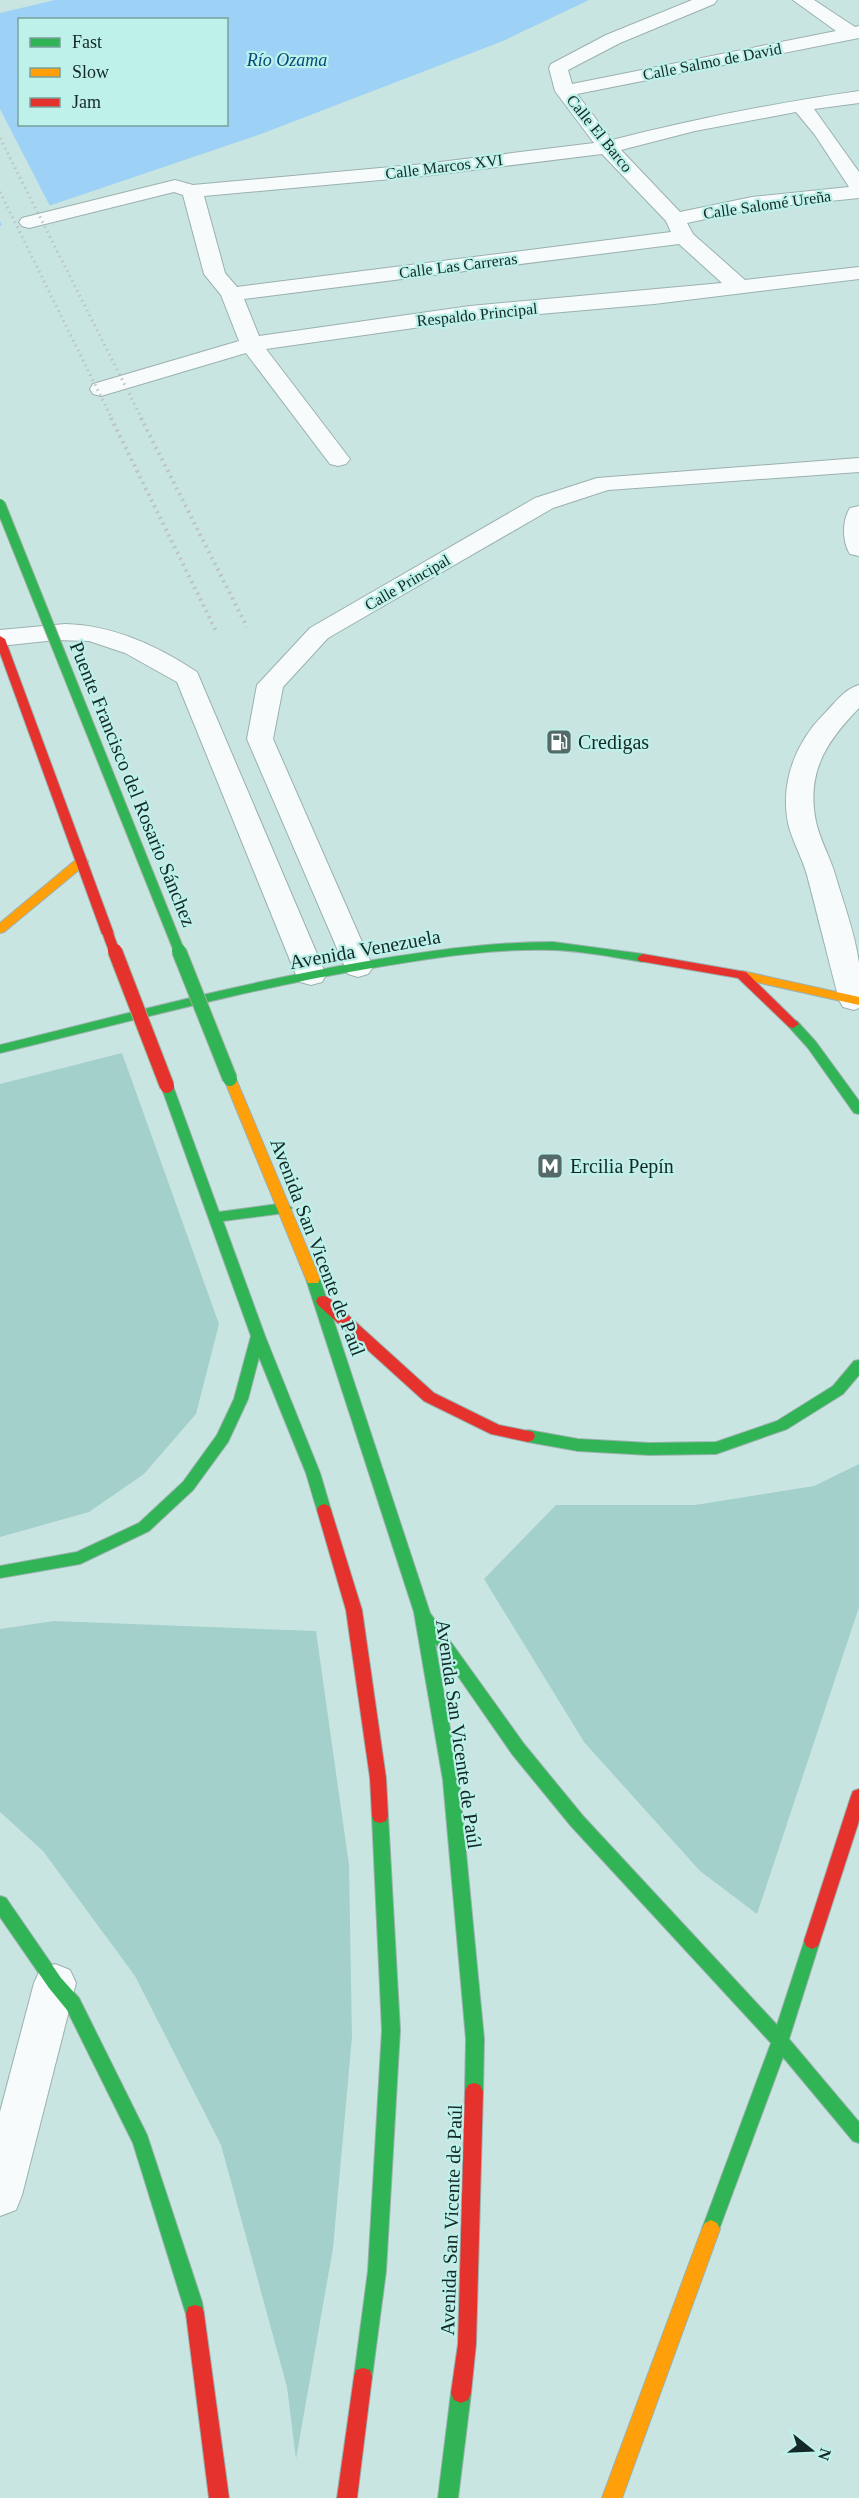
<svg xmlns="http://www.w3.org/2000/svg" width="859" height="2498" font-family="Georgia,serif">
  <rect width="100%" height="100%" fill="#c9e5e2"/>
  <path fill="#a4d0cb" d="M122,1053L219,1324L196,1414L144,1474L89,1512L0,1537V1084Z
    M859,1464V1607L757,1914L700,1871L584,1742L484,1579L556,1505H695L814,1486Z
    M54,1621L316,1631L349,1865L352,2037L333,2248L296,2459L287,2387L221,2145L135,1976L43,1851L0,1812V1629Z"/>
  <path fill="#9ed1f6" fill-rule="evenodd" d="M55,0H589L503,41L261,134L31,212L0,226V13ZM20,20H226V124H20Z"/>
  <path fill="#c9e5e2" d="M0,109L51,208L3,227L0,221Z"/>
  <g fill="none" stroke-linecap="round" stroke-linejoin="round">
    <defs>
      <path id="street" d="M692,0H717L714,4L620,43L568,70L572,84L836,31L793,0H814L855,27L859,26V38L577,94L612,140C694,119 775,103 859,91V103L814,109L859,172V198L752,209L687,223L693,234L745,280L859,267V279L654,304L470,320L266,349L350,459L346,464L338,466L330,464L246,353L101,396L93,394L90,389L93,384L239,341L221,295L204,274L183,195L174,192L29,228L22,226L19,222L22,218L175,180L193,185L424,164L594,143L555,91L549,68L551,64L606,35ZM796,112L815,135L849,187L752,197L680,212L621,150L695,131ZM602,154L666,221L671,232L237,287L225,273L204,196L424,176ZM679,244L722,283L470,306L259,336L244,299Z
        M859,458V472L608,490L553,508L328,638L283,687L273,739L373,967L368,974L358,977L348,974L247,739L257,685L310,628L535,498L597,478Z
        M859,506V556L850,554C842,542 842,520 850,508Z
        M65,624C113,625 158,646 197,672L326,975L322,982L311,985L300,982L296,975L177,682L125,653L89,641L56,640L0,646V630Z
        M859,685V708C826,742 806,772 816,822C820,840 830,857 835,874C843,902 855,933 859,963C859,977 859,994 859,1008L854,1010L843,1007L839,1000C828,958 818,917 807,875C802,857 792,841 788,823C780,782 796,742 824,714C835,703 844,689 859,685Z
        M55,1964L70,1970L76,1983L22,2195L16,2210L0,2216V2112L34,1983L40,1970Z"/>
      <path id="fast" d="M553,942L643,954L649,958L643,962C613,957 583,951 553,950C493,948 431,958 372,968C247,989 124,1023 0,1053V1045C122,1015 244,982 368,961C429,951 491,942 553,942Z
        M793,1020L797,1021L816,1042L859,1101V1114L854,1113L808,1048L789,1027L787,1024L789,1021Z
        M167,1082L173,1086L219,1212L285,1203L292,1208L285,1213L223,1221L265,1336L320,1473L331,1510L329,1514L324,1516L319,1514L317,1510L306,1473L259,1357L248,1399L228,1442L193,1490L149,1531L80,1564L0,1578V1566L77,1552L139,1523L183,1482L217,1435L234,1399L251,1336L161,1086Z
        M313,1274L320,1279L430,1613L524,1744L583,1816L777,2025L806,1936L812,1933L818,1936L820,1941L789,2039L859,2122V2143L853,2141L783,2057L717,2235L711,2238L705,2235L702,2229L771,2043L571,1826L512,1754L435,1643L459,1780L484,2039L483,2091L480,2097L474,2099L468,2097L465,2091L466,2039L443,1780L414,1612L306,1279Z
        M859,1360V1375L843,1394L787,1429L716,1454L649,1455L578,1451L528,1442L523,1440L521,1436L523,1432L528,1430L578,1439L649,1443L716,1442L777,1421L833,1386L854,1361Z
        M380,1809L386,1811L388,1816L400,2030L386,2271L372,2377L370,2384L363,2386L356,2384L354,2377L368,2271L382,2030L372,1816L374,1811Z
        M0,1896L6,1898L61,1978L79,1998L147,2135L202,2302L204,2314L202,2321L195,2323L188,2321L186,2314L133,2143L67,2010L49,1988L0,1917Z
        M461,2383L468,2386L471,2393L458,2498H438L451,2393L454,2386Z"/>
      <path id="slow" d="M82,857L88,861L86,864L4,932L0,933V923L78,858Z
        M742,971L859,997V1005L738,978L736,975L738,972Z
        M230,1075L236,1079L320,1279L318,1283H308L306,1279L224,1079Z
        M711,2220L717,2223L720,2229L622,2498H602L702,2229L705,2223Z"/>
      <path id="jam" d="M0,636L5,639L114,934L112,937L108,938L102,934L0,653Z
        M643,954L746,972L799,1024L793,1028L789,1027L738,978L639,961L637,958Z
        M323,1296L328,1297L434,1393L499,1425L533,1432L535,1436L533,1440L528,1442L491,1434L424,1401L318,1305L316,1301L318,1297Z
        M324,1504L329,1506L331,1510L362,1610L386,1778L388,1816L386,1821L380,1823L374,1821L372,1816L370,1778L346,1610L317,1510L319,1506Z
        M859,1789V1821L820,1941L818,1946L812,1949L806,1946L804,1941L851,1796L853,1791Z
        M474,2083L480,2085L483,2091L476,2344L471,2393L468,2400L461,2403L454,2400L451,2393L458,2344L465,2091L468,2085Z
        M195,2305L202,2307L204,2314L229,2498H209L186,2314L188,2307Z
        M363,2368L370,2370L372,2377L357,2498H337L354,2377L356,2370Z"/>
    </defs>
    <use href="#street" stroke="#9bb1af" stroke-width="2"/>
    <use href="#fast" stroke="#9bb1af" stroke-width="2"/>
    <use href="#slow" stroke="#9bb1af" stroke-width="2"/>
    <use href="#jam" stroke="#9bb1af" stroke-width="2"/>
    <use href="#street" fill="#f7fbfb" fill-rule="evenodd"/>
    <use href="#fast" fill="#30b455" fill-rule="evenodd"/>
    <use href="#slow" fill="#ff9f0a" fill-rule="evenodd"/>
    <use href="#jam" fill="#e5322d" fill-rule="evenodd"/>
    <path stroke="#bcc4c3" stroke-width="3" stroke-dasharray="1.5 4" stroke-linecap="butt" d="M0,138L142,419
      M0,192L112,419"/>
    <path stroke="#bcc4c3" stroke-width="4" stroke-dasharray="2 4.5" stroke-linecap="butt" d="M111,418L217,633
      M141,418L247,627"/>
    <defs>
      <path id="fast-bridge-far1" d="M0,504L180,953"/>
      <path id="fast-bridge" d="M179,951L230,1079"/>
      <path id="jam-bridge-far1" d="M108,934L115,953"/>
      <path id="jam-bridge" d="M115,951L167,1086"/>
    </defs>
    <use href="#fast-bridge-far1" stroke="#9baf9c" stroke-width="12" stroke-linecap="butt"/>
    <use href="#fast-bridge" stroke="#9baf9c" stroke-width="16" stroke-linecap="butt"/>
    <use href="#jam-bridge-far1" stroke="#9baf9c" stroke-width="12" stroke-linecap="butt"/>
    <use href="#jam-bridge" stroke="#9baf9c" stroke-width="16" stroke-linecap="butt"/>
    <use href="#fast-bridge-far1" stroke="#30b455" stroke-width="10"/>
    <use href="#fast-bridge" stroke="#30b455" stroke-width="14"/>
    <use href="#jam-bridge-far1" stroke="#e5322d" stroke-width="10"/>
    <use href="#jam-bridge" stroke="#e5322d" stroke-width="14"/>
  </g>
  <defs>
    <symbol id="fuel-square" viewBox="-11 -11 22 22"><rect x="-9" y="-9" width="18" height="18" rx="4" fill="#536a68" stroke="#bdf1ea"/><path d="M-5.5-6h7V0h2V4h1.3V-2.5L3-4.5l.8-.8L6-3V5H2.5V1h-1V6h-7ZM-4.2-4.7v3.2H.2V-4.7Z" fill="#fff"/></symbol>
    <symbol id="metro-square" viewBox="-11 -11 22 22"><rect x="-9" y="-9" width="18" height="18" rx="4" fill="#536a68" stroke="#bdf1ea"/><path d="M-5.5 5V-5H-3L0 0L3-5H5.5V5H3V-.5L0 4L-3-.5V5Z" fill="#fff"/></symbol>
  </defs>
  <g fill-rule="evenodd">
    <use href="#fuel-square" x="544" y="727" width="30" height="30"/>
    <use href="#metro-square" x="535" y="1151" width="30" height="30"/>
  </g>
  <g text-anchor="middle" stroke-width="4.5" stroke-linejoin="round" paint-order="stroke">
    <g font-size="16" fill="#142826" stroke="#bdf1ea">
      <text transform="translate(712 61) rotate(-11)" y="6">Calle Salmo de David</text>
      <text transform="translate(600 133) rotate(51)" y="6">Calle El Barco</text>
      <text transform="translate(444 166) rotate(-7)" y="6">Calle Marcos XVI</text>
      <text transform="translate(767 204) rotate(-8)" y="6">Calle Salomé Ureña</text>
      <text transform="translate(458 265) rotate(-7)" y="6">Calle Las Carreras</text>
      <text transform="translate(477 314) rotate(-6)" y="6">Respaldo Principal</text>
      <text transform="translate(407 582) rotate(-30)" y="6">Calle Principal</text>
    </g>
    <g font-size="18" font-style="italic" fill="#014c7c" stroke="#bdf1ea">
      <text x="287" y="66">Río Ozama</text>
    </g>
    <g font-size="20" fill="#142826" stroke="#bdf1ea" text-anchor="start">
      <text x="578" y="749">Credigas</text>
      <text x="570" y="1173">Ercilia Pepín</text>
    </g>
    <g font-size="20" fill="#142826" stroke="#bdf1ea">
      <text transform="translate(133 784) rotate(68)" y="7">Puente Francisco del Rosario Sánchez</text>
      <text transform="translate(365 949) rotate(-10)" y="7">Avenida Venezuela</text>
      <text transform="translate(318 1247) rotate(69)" y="7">Avenida San Vicente de Paúl</text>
      <text transform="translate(459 1734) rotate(82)" y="7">Avenida San Vicente de Paúl</text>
      <text transform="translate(451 2220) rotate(-88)" y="7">Avenida San Vicente de Paúl</text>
    </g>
  </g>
  <rect x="18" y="18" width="210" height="108" fill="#bdf1ea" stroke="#79a19c" stroke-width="1.5"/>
  <rect x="30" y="38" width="30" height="9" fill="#30b455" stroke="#79a19c" stroke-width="1.5"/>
  <text x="72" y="48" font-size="18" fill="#142826">Fast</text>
  <rect x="30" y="68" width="30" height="9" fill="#ff9f0a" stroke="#79a19c" stroke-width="1.5"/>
  <text x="72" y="78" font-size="18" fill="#142826">Slow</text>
  <rect x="30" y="98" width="30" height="9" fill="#e5322d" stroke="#79a19c" stroke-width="1.5"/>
  <text x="72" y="108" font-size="18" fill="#142826">Jam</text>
  <g transform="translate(811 2450) rotate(108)" stroke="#bdf1ea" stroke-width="4.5" paint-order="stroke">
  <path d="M0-4.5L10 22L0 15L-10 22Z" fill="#142826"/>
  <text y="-9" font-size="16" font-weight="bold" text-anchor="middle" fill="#142826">N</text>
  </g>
</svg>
